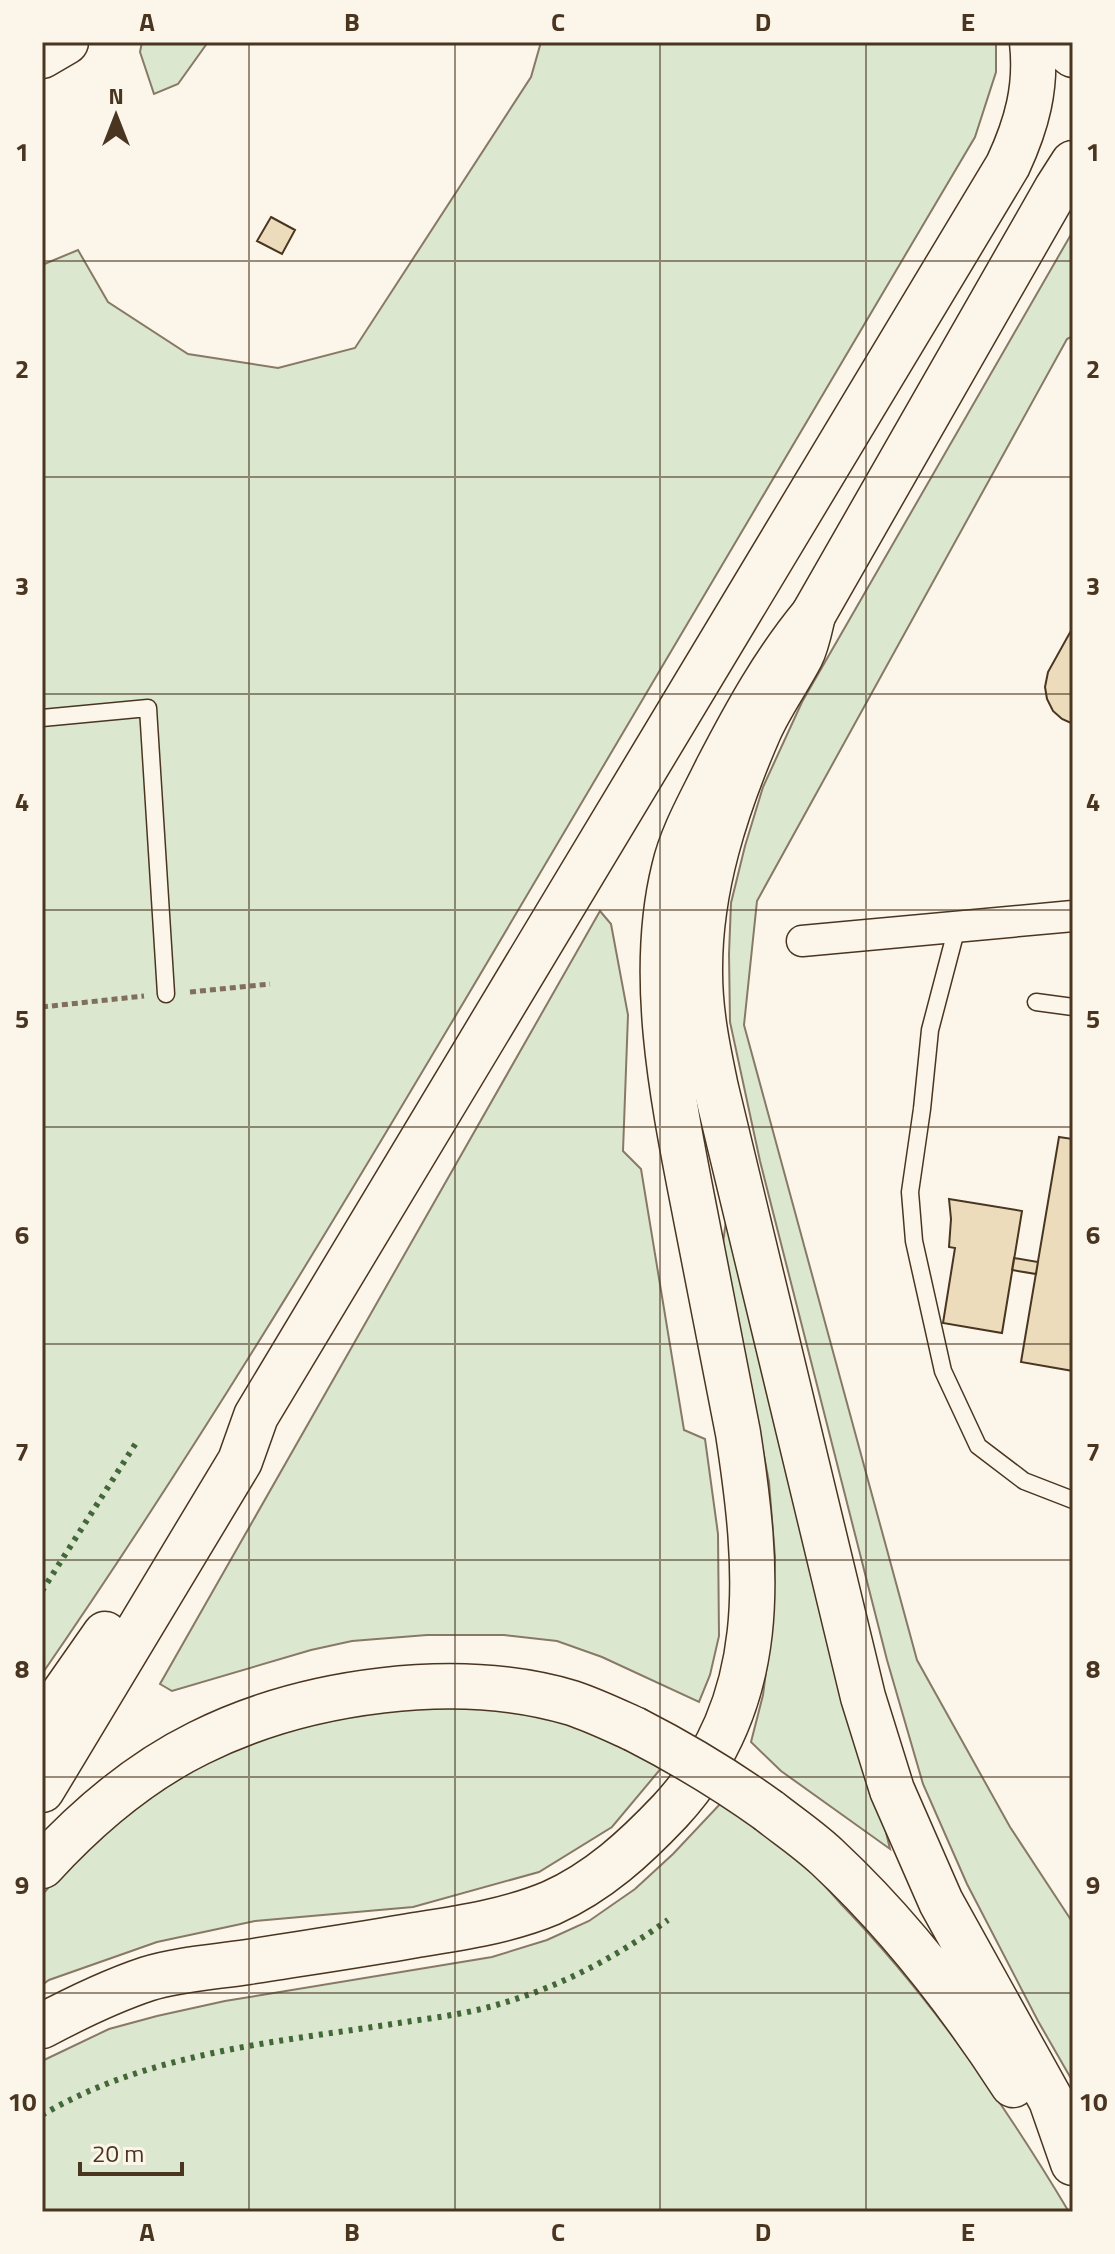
<svg xmlns="http://www.w3.org/2000/svg" width="1115" height="2254" font-family="'Titillium Web',sans-serif">
  <rect width="100%" height="100%" fill="#fbf6e9"/>
  <path fill="#dce7d0" stroke="#887966" stroke-width="2" d="M142,42H208L178,84L154,94L140,52Z
    M541,42H996V72L975,137C823,394 672,651 520,907C367,1166 213,1426 42,1674V265L78,250L108,302L188,354L278,368L355,348L531,77Z
    M1073,231V336L1067,339L757,901L744,1025L917,1660L1010,1827L1073,1923V2082L1038,2021L967,1884L923,1784L887,1660L760,1161L730,1022L729,954L731,903L745,846L763,787L802,702Z
    M600,911L611,924L628,1015L623,1151L641,1169L684,1430L705,1439L718,1534L719,1636L710,1675L699,1702L602,1657L557,1641L504,1635H427L352,1641L311,1650L172,1691L160,1684Z
    M727,1213L873,1778L890,1849L781,1771L751,1742L763,1695L773,1616L775,1557L769,1482L723,1243Z
    M429,1703H497L595,1726L663,1766L612,1827L539,1872L413,1907L255,1921L157,1942L49,1980L42,1985V1895L93,1836L203,1756L328,1718Z
    M720,1804C738,1816 758,1827 776,1840C800,1857 821,1882 841,1904C929,1995 1004,2103 1069,2212H42V2061L109,2029L157,2016L225,2001L492,1957L547,1940L589,1921L635,1889L673,1854Z"/>
  <path fill="#ecdcbc" stroke="#4a3520" stroke-width="2" d="M271,217L295,230L282,254L257,241Z
    M1073,627V720L1071,723L1062,719L1053,711L1047,699L1045,687L1048,672Z
    M1059,1137L1073,1139V1371L1021,1362Z
    M949,1199L1022,1211L1002,1333L943,1323L955,1248L949,1247L951,1219Z
    M1014,1258L1038,1262L1036,1274L1012,1270Z"/>
  <g fill="none" stroke-linecap="round" stroke-linejoin="round">
    <defs>
      <path id="service" d="M42,718L148,708L166,994
        M957,927L930,1030L922,1109L910,1192L914,1241L943,1371L978,1446L1024,1481L1073,1500
        M1036,1002L1073,1007"/>
      <path id="minor" d="M802,941L1073,916"/>
      <path id="secondary" d="M42,56L66,42"/>
      <path id="primary" d="M1058,42L1073,55"/>
      <path id="trunk" d="M42,1724L105,1634
        M42,1790L240,1461L256,1416L1008,165C1027,124 1037,87 1032,42
        M42,2026C76,2008 111,1991 147,1979C179,1969 215,1967 248,1962C304,1953 360,1945 416,1935C461,1928 508,1921 551,1903C598,1882 635,1848 670,1811C771,1702 759,1570 738,1433C724,1360 709,1286 695,1213C674,1105 647,978 674,869C682,834 701,802 717,769C745,715 774,662 813,615L1057,188L1073,163"/>
      <path id="motorway" d="M813,615C810,628 807,644 801,656C788,681 771,704 759,731C726,807 699,889 700,973C700,1012 708,1050 716,1088L863,1697L892,1790L941,1902L1051,2100L1073,2163
        M769,1811C788,1826 809,1840 827,1857C899,1924 960,2003 1013,2085
        M42,1866C88,1816 138,1773 199,1743C305,1690 458,1669 572,1703C593,1710 614,1720 634,1729"/>
    </defs>
    <use href="#service" stroke="#4a3520" stroke-width="19"/>
    <use href="#minor" stroke="#4a3520" stroke-width="33"/>
    <use href="#secondary" stroke="#4a3520" stroke-width="47"/>
    <use href="#primary" stroke="#4a3520" stroke-width="47"/>
    <use href="#trunk" stroke="#4a3520" stroke-width="47"/>
    <use href="#motorway" stroke="#4a3520" stroke-width="47"/>
    <path stroke="#7f6f5c" stroke-width="5" stroke-dasharray="6 4" stroke-linecap="butt" d="M190,992L270,984
      M42,1007L144,996"/>
    <use href="#service" stroke="#fbf6e9" stroke-width="16"/>
    <use href="#minor" stroke="#fbf6e9" stroke-width="30"/>
    <use href="#secondary" stroke="#fbf6e9" stroke-width="44"/>
    <use href="#primary" stroke="#fbf6e9" stroke-width="44"/>
    <use href="#trunk" stroke="#fbf6e9" stroke-width="44"/>
    <use href="#motorway" stroke="#fbf6e9" stroke-width="44"/>
    <defs>
      <path id="motorway-bridge" d="M634,1729C681,1753 726,1780 769,1811"/>
    </defs>
    <use href="#motorway-bridge" stroke="#4a3520" stroke-width="47" stroke-linecap="butt"/>
    <use href="#motorway-bridge" stroke="#fbf6e9" stroke-width="44"/>
    <path stroke="#436837" stroke-width="6" stroke-dasharray="4 6" stroke-linecap="butt" d="M42,1591L136,1443
      M42,2115C149,2052 278,2042 399,2023C424,2019 451,2016 477,2010C548,1993 609,1962 668,1920"/>
  </g>
  <path fill="none" stroke="#4a3520" stroke-width="2" stroke-opacity="0.55" d="M249,42V2212M455,42V2212M660,42V2212M866,42V2212M42,261H1073M42,477H1073M42,694H1073M42,910H1073M42,1127H1073M42,1344H1073M42,1560H1073M42,1777H1073M42,1993H1073"/>
  <rect width="1115" height="2254" fill="none" stroke="#fbf6e9" stroke-width="88"/>
  <g transform="translate(116 116)" stroke="#fbf6e9" stroke-width="6" paint-order="stroke">
  <path d="M0-6L14 30L0 20L-14 30Z" fill="#4a3520"/>
  <text y="-12" font-size="22" font-weight="bold" text-anchor="middle" fill="#4a3520">N</text>
  </g>
  <path d="M80 2162v12h102v-12" fill="none" stroke="#4a3520" stroke-width="4"/>
  <text x="92" y="2162" font-size="24" fill="#4a3520" stroke="#fbf6e9" stroke-width="6" paint-order="stroke">20 m</text>
  <rect x="44" y="44" width="1027" height="2166" fill="none" stroke="#4a3520" stroke-width="3"/>
  <g font-size="26" text-anchor="middle" font-weight="bold" fill="#4a3520">
    <text x="147" y="31">A</text>
    <text x="352" y="31">B</text>
    <text x="558" y="31">C</text>
    <text x="763" y="31">D</text>
    <text x="968" y="31">E</text>
    <text x="22" y="161">1</text>
    <text x="1093" y="161">1</text>
    <text x="22" y="378">2</text>
    <text x="1093" y="378">2</text>
    <text x="22" y="595">3</text>
    <text x="1093" y="595">3</text>
    <text x="22" y="811">4</text>
    <text x="1093" y="811">4</text>
    <text x="22" y="1028">5</text>
    <text x="1093" y="1028">5</text>
    <text x="22" y="1244">6</text>
    <text x="1093" y="1244">6</text>
    <text x="22" y="1461">7</text>
    <text x="1093" y="1461">7</text>
    <text x="22" y="1678">8</text>
    <text x="1093" y="1678">8</text>
    <text x="22" y="1894">9</text>
    <text x="1093" y="1894">9</text>
    <text x="22" y="2111">10</text>
    <text x="1093" y="2111">10</text>
    <text x="147" y="2241">A</text>
    <text x="352" y="2241">B</text>
    <text x="558" y="2241">C</text>
    <text x="763" y="2241">D</text>
    <text x="968" y="2241">E</text>
  </g>
</svg>
